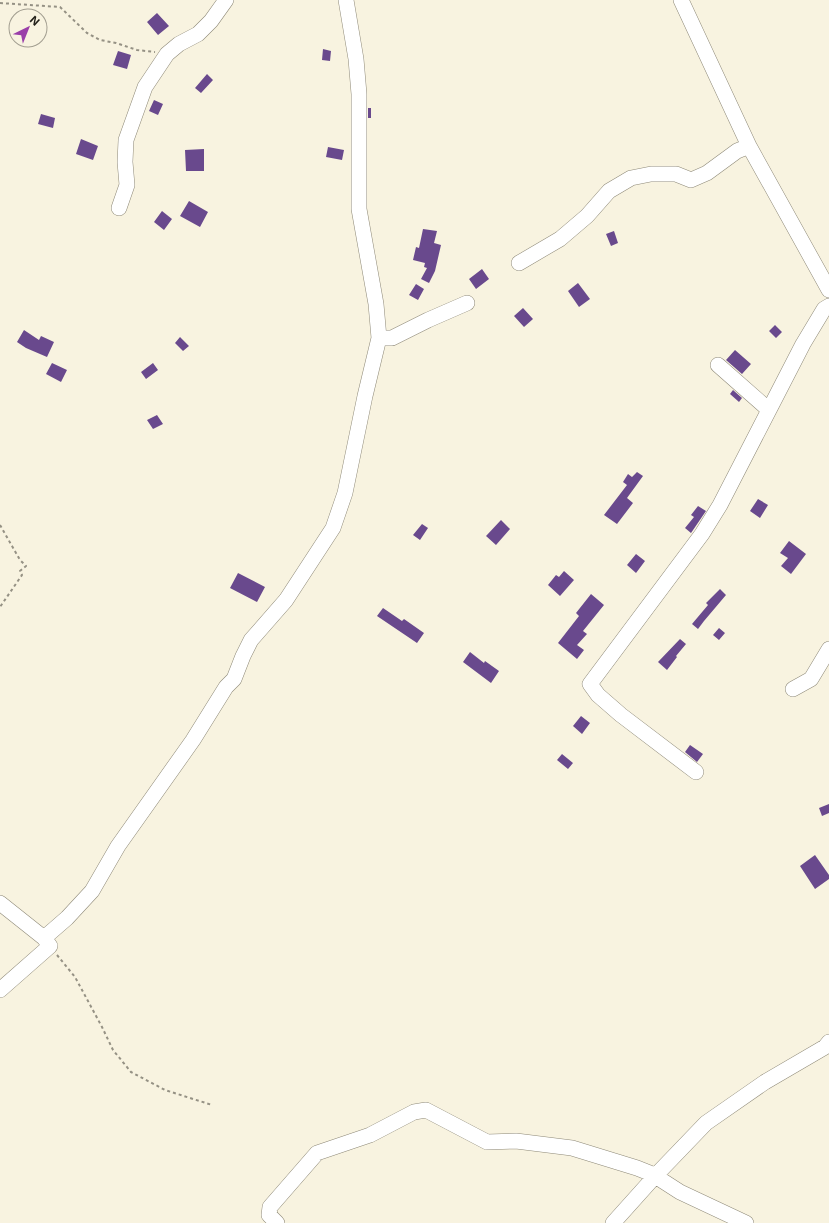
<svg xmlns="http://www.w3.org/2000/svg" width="829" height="1223" font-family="Inter,sans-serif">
  <rect width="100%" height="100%" fill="#f8f3e0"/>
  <path fill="#69498d" d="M157,13L169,26L158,35L147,22Z
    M323,49L331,51L330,61L322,60Z
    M118,51L131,55L127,69L113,65Z
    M207,74L213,80L201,93L195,88Z
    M154,100L163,104L158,115L149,111Z
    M368,108H371V118H368Z
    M41,114L55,118L53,128L38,124Z
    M81,139L98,146L93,160L76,154Z
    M328,147L344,150L342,160L326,157Z
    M204,149V171H186L185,150Z
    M189,201L208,212L200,227L180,216Z
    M162,211L172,219L164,230L154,222Z
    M423,229L437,231L434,243L441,245L435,271L429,283L421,279L427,268L424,267L425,263L413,260L416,247L419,248Z
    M614,231L618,243L611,246L606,234Z
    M482,269L489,279L476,289L469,279Z
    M578,283L590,299L579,307L568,291Z
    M416,284L424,289L418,300L409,295Z
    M523,308L533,319L524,327L514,316Z
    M775,325L782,332L776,338L769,331Z
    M24,330L39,340L41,336L54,342L47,357L26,348L17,342Z
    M180,337L189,346L183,351L175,343Z
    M735,350L751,364L742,374L726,360Z
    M52,363L67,370L61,382L46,374Z
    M153,363L158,370L146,379L141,372Z
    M733,390L742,398L739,402L730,394Z
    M157,415L163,424L153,429L147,420Z
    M637,472L643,476L627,498L633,503L617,524L604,515L627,485L623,482L628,474L632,477Z
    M758,499L768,505L760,518L750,511Z
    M698,506L706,511L691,533L685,528L694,517L691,515Z
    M501,520L510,529L496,545L486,536Z
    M422,524L428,528L420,540L413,535Z
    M789,541L806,554L791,574L781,566L788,558L780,553Z
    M636,554L645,561L636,573L627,565Z
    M564,571L574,580L560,596L548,585L556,575L559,577Z
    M238,573L265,587L257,602L230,588Z
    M720,589L726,595L704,621L698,629L692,624L708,605L706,603Z
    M591,594L604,605L583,631L587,634L577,645L584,650L577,659L558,643L579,616L576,613Z
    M383,608L402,621L404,619L424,633L417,643L377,616Z
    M719,628L725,633L719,640L713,635Z
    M680,639L686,644L676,656L677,657L667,670L658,662Z
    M470,652L484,663L485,661L499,671L491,683L463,662Z
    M581,716L590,723L582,734L573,726Z
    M690,745L703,754L697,762L685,752Z
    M562,754L573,763L568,769L557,760Z
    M829,804V813L822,816L819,808Z
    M815,855L829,875V879L815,889L800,866Z"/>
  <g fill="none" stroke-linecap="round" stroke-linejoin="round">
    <defs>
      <path id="minor" d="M681,0L749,146L829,290
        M119,208L127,185L125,162L126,140L145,87L167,54L179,44L198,34L211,21L226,0
        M519,263L560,239L587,216L609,191L631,178L651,174H676L691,180L707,173L737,151L749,146
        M379,338H392L428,320L467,303
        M718,365L769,410
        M793,689L811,679L829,649
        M696,772L621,715L598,695L590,684L702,534L720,505L769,410L803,344L824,309L829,306
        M0,903L44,938L50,946L0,990
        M44,938L67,918L92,891L118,846L193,740L226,687L234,679L243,656L251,640L286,600L333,528L345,493L365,396L379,338L376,304L359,209V94L356,59L346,0
        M277,1223L269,1215L270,1207L317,1153L370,1135L414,1112L426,1110L487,1142L516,1141L572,1148L637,1168L652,1174L680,1192L746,1223
        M613,1223L657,1174L706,1123L765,1082L825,1047L829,1042"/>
    </defs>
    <use href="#minor" stroke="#8e8978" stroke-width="16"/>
    <path stroke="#959184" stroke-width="2" stroke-dasharray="3 3" stroke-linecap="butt" d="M0,3L60,7L87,33L100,40L116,43L137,50L155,52
      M0,525L20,560L26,566L20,571L22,575L0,607
      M57,955L75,977L102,1027L113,1050L131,1072L165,1090L212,1105"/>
    <use href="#minor" stroke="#fff" stroke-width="15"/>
  </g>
  <g transform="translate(28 28) rotate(43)"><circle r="19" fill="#f8f3e0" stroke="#a29e90"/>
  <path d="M0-3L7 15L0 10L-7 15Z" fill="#9a3fa9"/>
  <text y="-6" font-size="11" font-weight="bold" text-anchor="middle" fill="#211f18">N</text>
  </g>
</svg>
